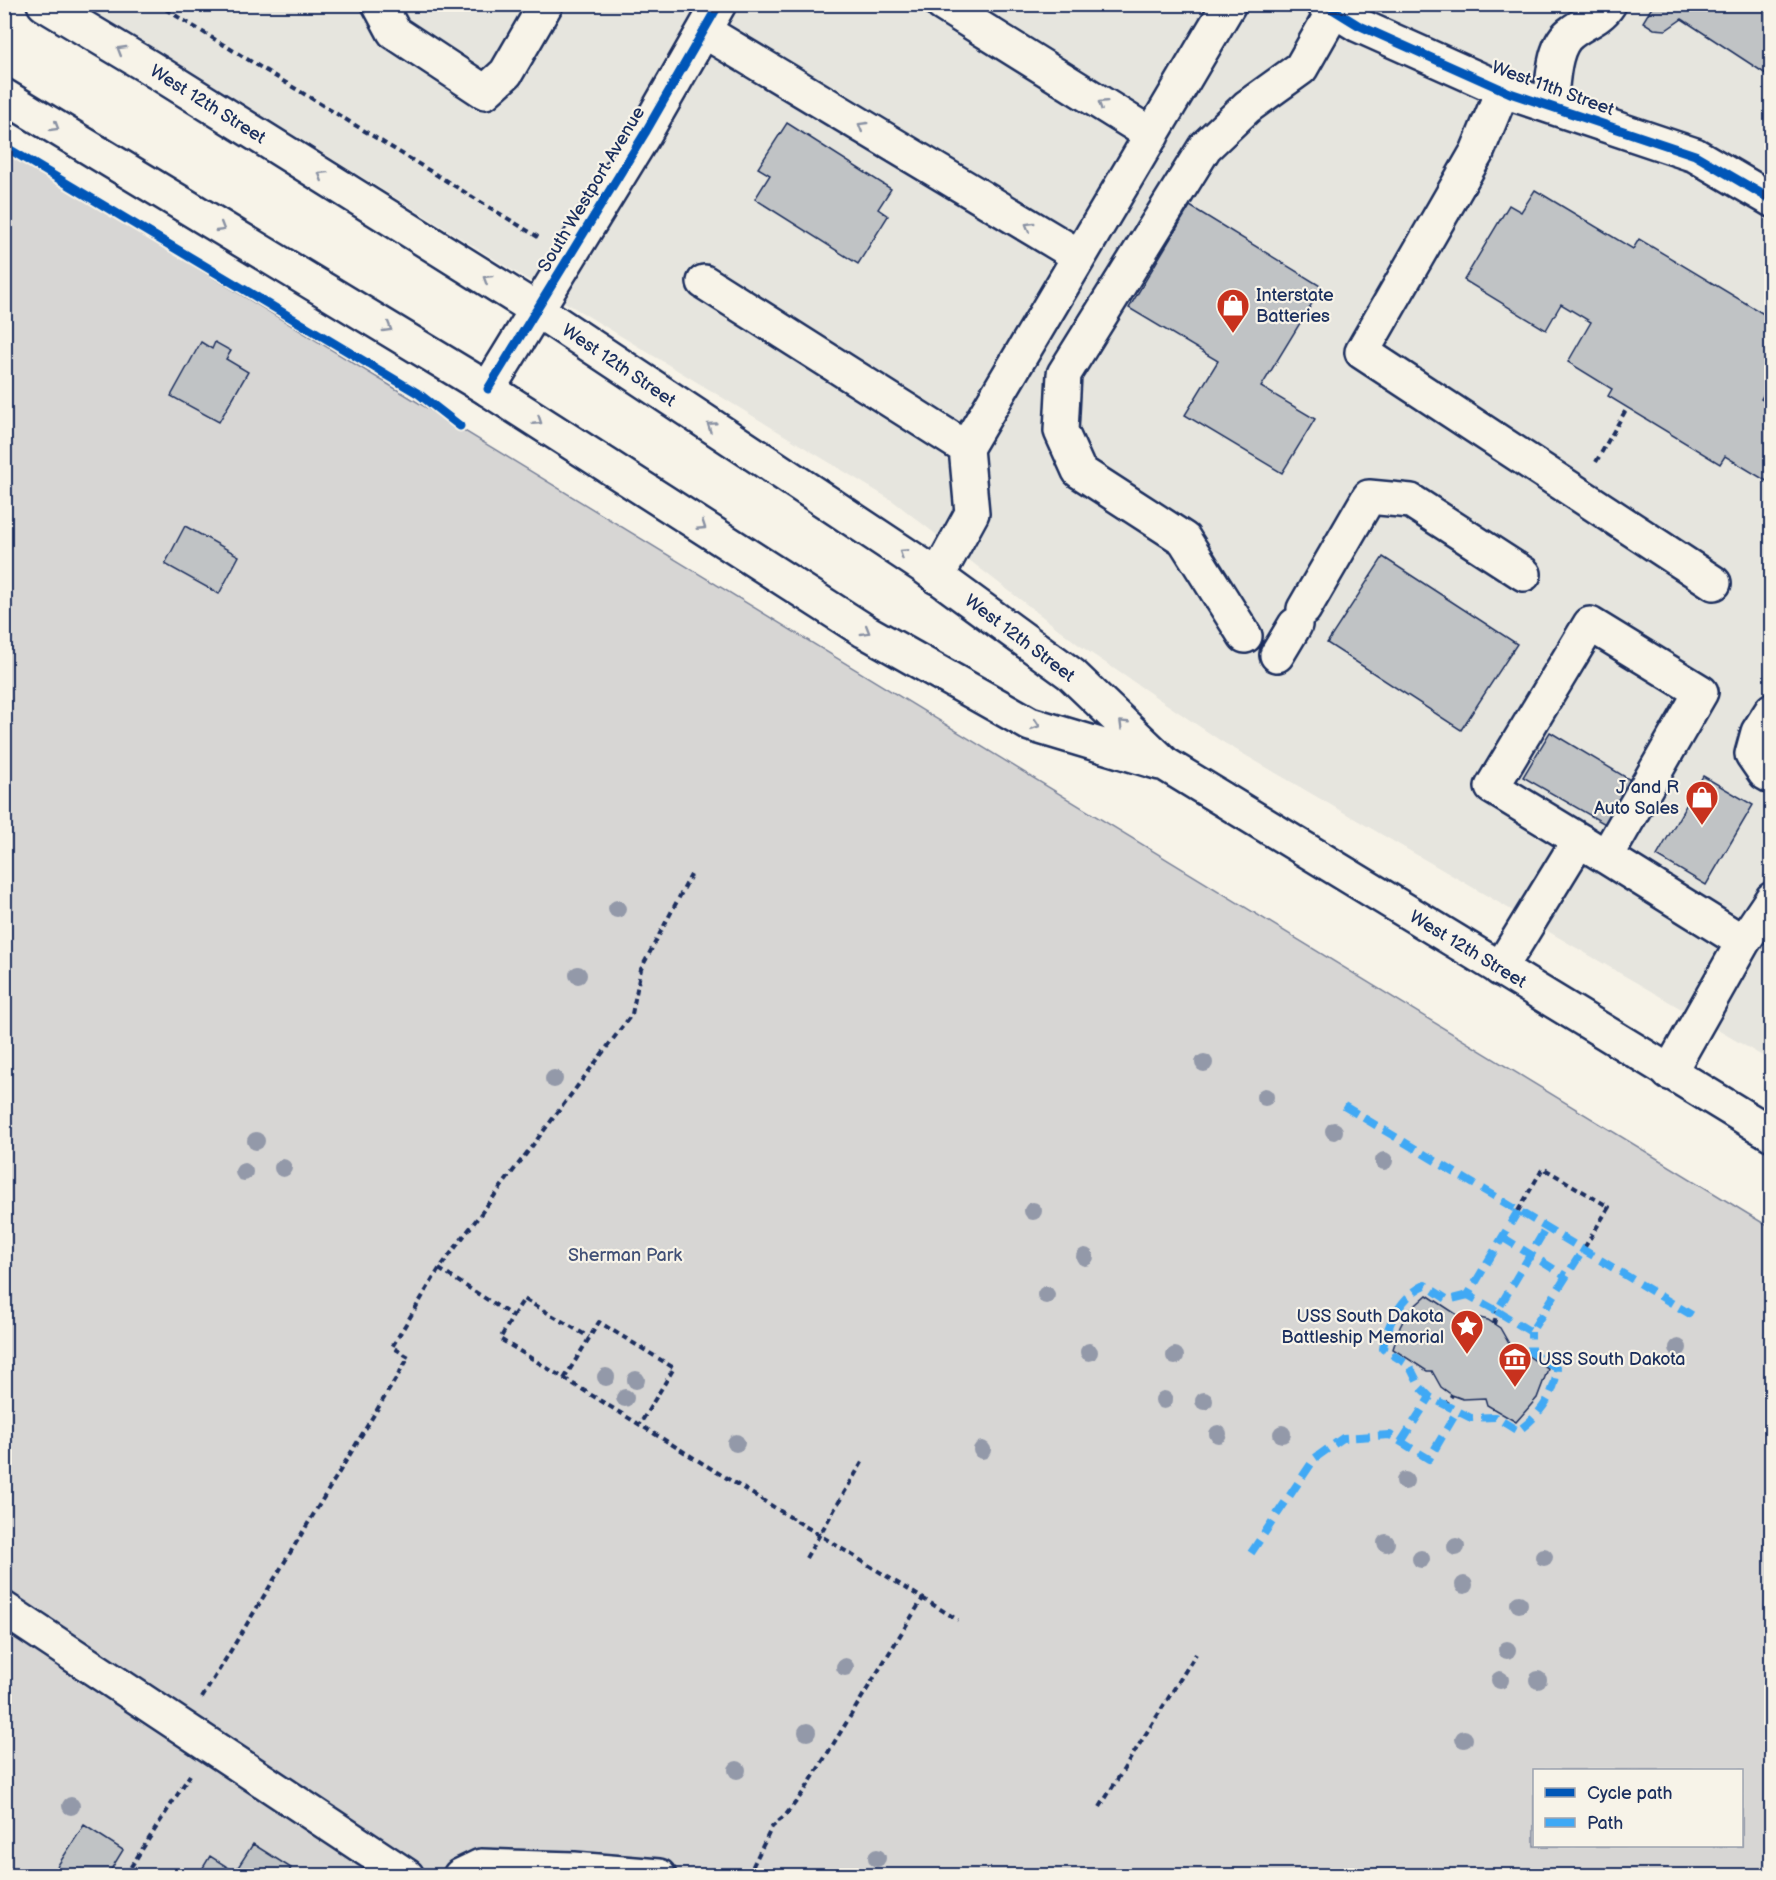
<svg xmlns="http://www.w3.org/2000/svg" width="1776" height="1880" font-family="'Balsamiq Sans',sans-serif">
  <rect width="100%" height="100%" fill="#f7f3e8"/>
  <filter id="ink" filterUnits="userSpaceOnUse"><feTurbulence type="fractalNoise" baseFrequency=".0167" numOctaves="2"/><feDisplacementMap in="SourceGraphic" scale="12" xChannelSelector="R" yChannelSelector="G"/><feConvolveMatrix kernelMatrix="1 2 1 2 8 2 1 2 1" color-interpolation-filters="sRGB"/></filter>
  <g filter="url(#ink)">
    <path fill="#e6e5de" d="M84,5H1771V1061L1221,741L1079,645L893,501L525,278Z"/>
    <path fill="#d7d6d4" stroke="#798299" stroke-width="1.5" fill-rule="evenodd" d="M4,150L1771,1228V1875H5ZM1534,1770H1742V1846H1534Z"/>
    <path fill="#c0c3c5" stroke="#1b2f5e" stroke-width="1.5" d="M1654,4H1772V78L1682,19L1666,30L1654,29L1643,22Z
      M787,123L891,189L878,209L888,216L858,264L755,199L770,175L758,168Z
      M1535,190L1633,249L1639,239L1772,319V381L1761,399L1772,405V477L1768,482L1725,456L1720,464L1608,396L1612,389L1568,362L1591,322L1561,304L1546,330L1464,280L1509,205L1521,212Z
      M1190,206L1322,287L1261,387L1315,419L1282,473L1185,415L1218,361L1129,308Z
      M201,342L212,349L215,342L231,351L226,359L248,372L219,422L171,396Z
      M185,526L239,556L219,594L165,564Z
      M1383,557L1517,644L1461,730L1327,643Z
      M1550,732L1632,781L1607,825L1523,777Z
      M1703,776L1753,805L1706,885L1657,856Z
      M1427,1295L1462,1318L1476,1317L1488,1320L1500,1328L1512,1349L1516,1348L1548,1369L1537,1398L1516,1422L1487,1405L1485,1398L1463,1399L1452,1395L1441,1387L1432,1371H1427L1393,1349L1400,1327L1407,1313Z
      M84,1825L123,1850L107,1876H51Z
      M253,1844L291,1868L286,1876H198L210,1856L235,1872Z"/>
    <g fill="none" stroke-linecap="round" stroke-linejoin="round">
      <defs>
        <path id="minor" d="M379,4L394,32L485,92L506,73L546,4
          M942,4L1152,135
          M1324,4L1358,25L1510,93L1695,155L1772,200
          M704,31L1079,256
          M1503,89L1477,152L1362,352L1714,583
          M1550,106C1553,84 1552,45 1572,32C1585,22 1600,18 1609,4
          M704,282L966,448
          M488,389L645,133L719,4
          M937,577L972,513L966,448L1229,4
          M1304,609L1369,497L1411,501L1524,574
          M1245,636L1184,539L1079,471L1061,431L1064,374L1205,147L1247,107L1301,68L1334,10
          M1277,655L1295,625
          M1772,710L1758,732L1752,754L1765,773L1772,777
          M1579,840L1492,787L1590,624L1701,692L1606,857
          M1500,969L1579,840L1743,942
          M1669,1073L1743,942L1772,899
          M4,1609L407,1876
          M460,1876L481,1866L574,1869L659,1876"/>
        <path id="major" d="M44,4L149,67L537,310L923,566L1071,674L1165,764L1772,1134
          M4,96L488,389L865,631L1030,724L1160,763"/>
      </defs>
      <use href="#minor" stroke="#1b2f5e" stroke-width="38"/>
      <use href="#major" stroke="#1b2f5e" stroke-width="38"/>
      <path stroke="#1b2f5e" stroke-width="4" stroke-dasharray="6 4.5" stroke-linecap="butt" d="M157,4L538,237
        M1596,462L1627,408
        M1518,1211L1543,1168L1609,1207L1583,1250
        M439,1269L513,1316L500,1339L958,1620
        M513,1316L524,1299L589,1337
        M1494,1324L1497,1311
        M564,1379L599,1322L674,1368L640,1424
        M1445,1406L1452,1395
        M806,1558L864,1459
        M202,1698L409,1357L392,1347L439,1269L632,1014L641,969L691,875
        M1100,1807L1196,1654
        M125,1876L190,1775
        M748,1876L772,1827L785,1816L805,1790L923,1598"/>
      <use href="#minor" stroke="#f7f3e8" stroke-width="33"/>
      <use href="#major" stroke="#f7f3e8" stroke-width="33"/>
      <path stroke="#3fa9f5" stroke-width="8" stroke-dasharray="15 8" stroke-linecap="butt" d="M1344,1106L1695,1317
        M1518,1211L1468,1295L1497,1311L1546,1228
        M1502,1237L1565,1276
        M1468,1295L1448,1300L1425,1285C1402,1295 1386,1325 1383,1349L1409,1365L1420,1387L1430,1397L1471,1418L1495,1417L1518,1431C1539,1416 1555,1395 1557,1369L1531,1352V1332
        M1497,1311L1531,1332L1583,1250
        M1401,1442L1430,1397
        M1251,1553L1315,1458L1343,1438L1390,1435L1429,1459L1456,1413"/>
      <defs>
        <path id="cycleway" d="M1324,4L1358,25L1510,93L1695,155L1772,200
          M4,146L419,394L460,426
          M488,389L645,133L719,4"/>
      </defs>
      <use href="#cycleway" stroke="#f7f3e8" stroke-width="13"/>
      <use href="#cycleway" stroke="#0057b8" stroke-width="9"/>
    </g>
    <g fill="#9399a9">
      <circle cx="617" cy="909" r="9"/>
      <circle cx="578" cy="975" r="9"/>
      <circle cx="1204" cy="1063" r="9"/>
      <circle cx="554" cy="1079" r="9"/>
      <circle cx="1265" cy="1097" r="9"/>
      <circle cx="1334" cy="1131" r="9"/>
      <circle cx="256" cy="1141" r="9"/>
      <circle cx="1384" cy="1161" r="9"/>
      <circle cx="283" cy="1168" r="9"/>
      <circle cx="244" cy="1172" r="9"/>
      <circle cx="1033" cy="1211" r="9"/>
      <circle cx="1085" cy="1257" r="9"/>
      <circle cx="1046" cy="1295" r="9"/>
      <circle cx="1678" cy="1348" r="9"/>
      <circle cx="1089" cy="1352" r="9"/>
      <circle cx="1175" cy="1356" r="9"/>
      <circle cx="606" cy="1377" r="9"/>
      <circle cx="636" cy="1380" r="9"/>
      <circle cx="625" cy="1398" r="9"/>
      <circle cx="1164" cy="1400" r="9"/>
      <circle cx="1204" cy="1401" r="9"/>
      <circle cx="1218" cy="1434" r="9"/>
      <circle cx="1282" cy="1434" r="9"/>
      <circle cx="736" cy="1443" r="9"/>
      <circle cx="982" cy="1450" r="9"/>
      <circle cx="1405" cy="1481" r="9"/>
      <circle cx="1386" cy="1543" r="9"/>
      <circle cx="1456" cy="1547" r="9"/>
      <circle cx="1544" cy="1557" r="9"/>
      <circle cx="1421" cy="1559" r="9"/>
      <circle cx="1464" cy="1585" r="9"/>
      <circle cx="1519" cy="1604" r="9"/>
      <circle cx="1507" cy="1650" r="9"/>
      <circle cx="845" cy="1667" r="9"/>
      <circle cx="1500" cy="1680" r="9"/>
      <circle cx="1538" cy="1680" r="9"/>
      <circle cx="807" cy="1732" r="9"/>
      <circle cx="1464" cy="1739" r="9"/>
      <circle cx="737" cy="1770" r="9"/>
      <circle cx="71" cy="1806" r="9"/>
      <circle cx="877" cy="1858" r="9"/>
    </g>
    <defs><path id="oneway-chevron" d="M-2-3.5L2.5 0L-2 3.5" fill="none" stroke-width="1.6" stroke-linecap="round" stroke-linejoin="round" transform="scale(1.5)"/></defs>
    <g stroke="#8991a3">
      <use href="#oneway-chevron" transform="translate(121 50) rotate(-149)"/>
      <use href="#oneway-chevron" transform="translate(1102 104) rotate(-148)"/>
      <use href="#oneway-chevron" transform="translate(862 126) rotate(-149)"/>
      <use href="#oneway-chevron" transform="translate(55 127) rotate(31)"/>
      <use href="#oneway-chevron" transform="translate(322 175) rotate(-148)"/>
      <use href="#oneway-chevron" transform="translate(1029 226) rotate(-149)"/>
      <use href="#oneway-chevron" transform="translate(221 228) rotate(31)"/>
      <use href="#oneway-chevron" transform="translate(487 279) rotate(-148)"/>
      <use href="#oneway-chevron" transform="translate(388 328) rotate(31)"/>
      <use href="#oneway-chevron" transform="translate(538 421) rotate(33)"/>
      <use href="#oneway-chevron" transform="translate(711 426) rotate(-146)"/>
      <use href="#oneway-chevron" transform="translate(702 526) rotate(33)"/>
      <use href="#oneway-chevron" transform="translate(903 553) rotate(-147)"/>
      <use href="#oneway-chevron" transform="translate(866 631) rotate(31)"/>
      <use href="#oneway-chevron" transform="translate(1123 724) rotate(-136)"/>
      <use href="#oneway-chevron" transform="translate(1036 725) rotate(19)"/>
    </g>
  </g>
  <defs>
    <symbol id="shop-pin" viewBox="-11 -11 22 30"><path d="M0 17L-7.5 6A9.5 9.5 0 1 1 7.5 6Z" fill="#c8321e" stroke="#f7f3e8"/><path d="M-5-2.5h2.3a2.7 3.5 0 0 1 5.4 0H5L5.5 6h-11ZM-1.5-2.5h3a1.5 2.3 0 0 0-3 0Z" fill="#fff"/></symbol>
    <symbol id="sight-pin" viewBox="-11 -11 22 30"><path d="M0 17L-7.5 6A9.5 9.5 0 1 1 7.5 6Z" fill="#c8321e" stroke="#f7f3e8"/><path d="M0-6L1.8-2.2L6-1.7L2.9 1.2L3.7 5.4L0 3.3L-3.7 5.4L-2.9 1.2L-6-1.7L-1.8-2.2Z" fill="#fff"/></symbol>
    <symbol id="museum-pin" viewBox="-11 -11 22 30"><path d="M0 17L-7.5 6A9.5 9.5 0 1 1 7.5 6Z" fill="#c8321e" stroke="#f7f3e8"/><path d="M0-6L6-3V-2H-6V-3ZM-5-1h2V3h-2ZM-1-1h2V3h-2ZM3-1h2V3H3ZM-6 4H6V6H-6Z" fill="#fff"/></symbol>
  </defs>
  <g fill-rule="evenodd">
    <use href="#shop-pin" x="1214" y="286" width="38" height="52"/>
    <use href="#shop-pin" x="1683" y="778" width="38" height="52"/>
    <use href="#sight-pin" x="1448" y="1307" width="38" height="52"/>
    <use href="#museum-pin" x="1496" y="1340" width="38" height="52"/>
  </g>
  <g text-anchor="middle" stroke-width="4.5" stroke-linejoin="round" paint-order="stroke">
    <g font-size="18" fill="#1b2f5e" stroke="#f7f3e8">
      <text transform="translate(1553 88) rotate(20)" y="6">West 11th Street</text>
      <text transform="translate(208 104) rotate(32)" y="6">West 12th Street</text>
      <text transform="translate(591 189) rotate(-59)" y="6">South Westport Avenue</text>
      <text transform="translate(619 365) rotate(34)" y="6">West 12th Street</text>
      <text transform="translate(1020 638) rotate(37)" y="6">West 12th Street</text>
      <text transform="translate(1468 949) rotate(31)" y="6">West 12th Street</text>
    </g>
    <g font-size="18" fill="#1b2f5e" stroke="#f7f3e8" text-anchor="start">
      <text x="1256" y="301">Interstate<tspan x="1256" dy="21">Batteries</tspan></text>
      <text x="1679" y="793" text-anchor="end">J and R<tspan x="1679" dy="21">Auto Sales</tspan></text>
      <text x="1444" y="1322" text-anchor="end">USS South Dakota<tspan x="1444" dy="21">Battleship Memorial</tspan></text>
      <text x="1538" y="1365">USS South Dakota</text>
    </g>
    <g font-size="18" fill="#415076" stroke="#f7f3e8">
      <text x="625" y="1261">Sherman Park</text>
    </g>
  </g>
  <rect width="1776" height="1880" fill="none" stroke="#f7f3e8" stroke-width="24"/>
  <rect x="12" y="12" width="1752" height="1856" fill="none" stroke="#1b2f5e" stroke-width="2" filter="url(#ink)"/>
  <rect x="1533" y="1769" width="210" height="78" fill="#f7f3e8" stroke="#9fa5b1" stroke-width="1.5"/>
  <rect x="1545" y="1788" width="30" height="9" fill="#0057b8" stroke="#9fa5b1" stroke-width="1.5"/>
  <text x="1587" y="1799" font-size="18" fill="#1b2f5e">Cycle path</text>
  <rect x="1545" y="1818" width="30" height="9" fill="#3fa9f5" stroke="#9fa5b1" stroke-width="1.5"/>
  <text x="1587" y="1829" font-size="18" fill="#1b2f5e">Path</text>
</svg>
